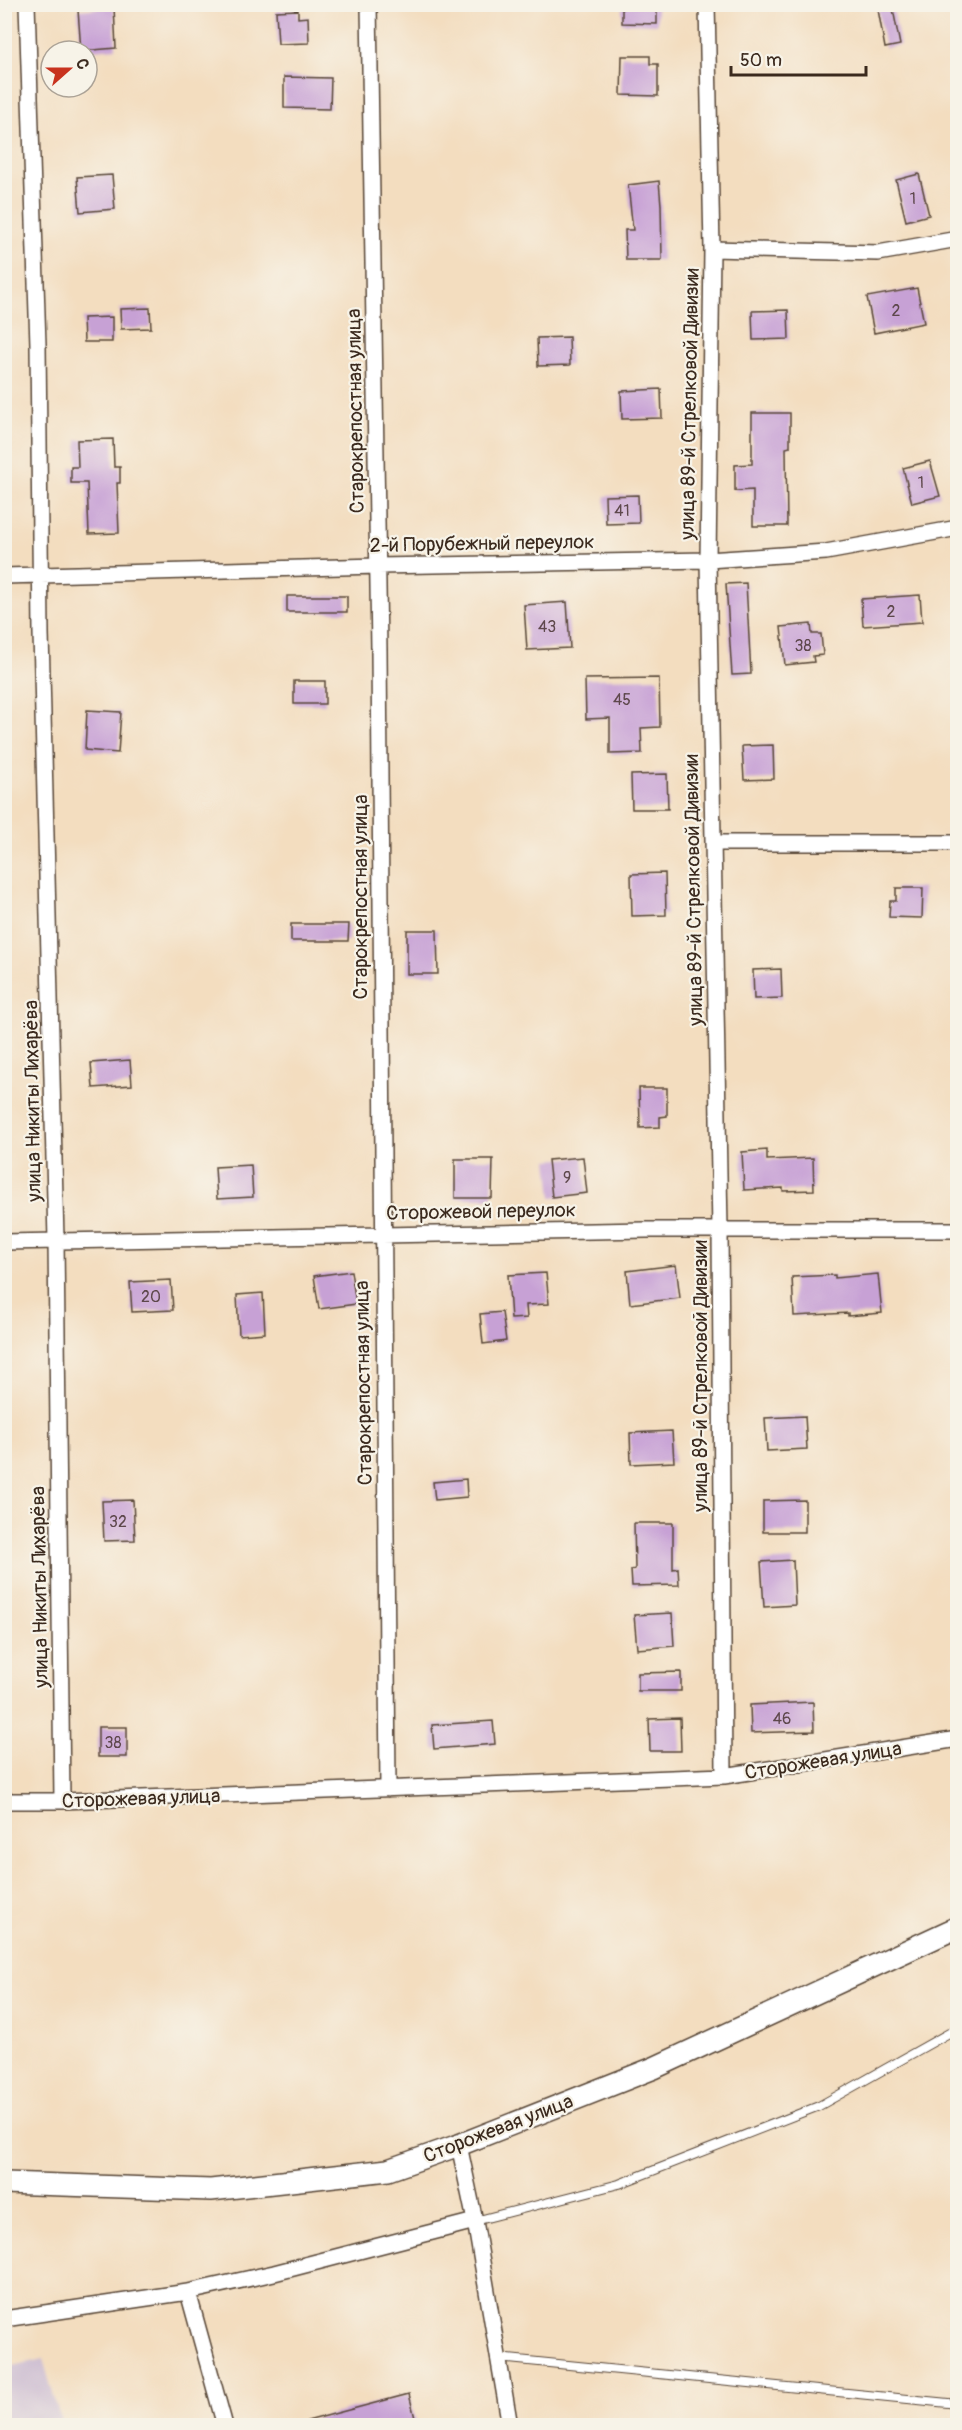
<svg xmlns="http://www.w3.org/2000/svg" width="962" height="2430" font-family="Pangolin,sans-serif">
  <rect width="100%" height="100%" fill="#f7f3e8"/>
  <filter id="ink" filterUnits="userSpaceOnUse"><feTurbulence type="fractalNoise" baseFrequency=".0167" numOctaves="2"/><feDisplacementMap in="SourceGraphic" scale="12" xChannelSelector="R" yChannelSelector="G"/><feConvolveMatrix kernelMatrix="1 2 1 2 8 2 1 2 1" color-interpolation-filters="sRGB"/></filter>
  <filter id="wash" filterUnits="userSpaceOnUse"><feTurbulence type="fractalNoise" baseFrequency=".008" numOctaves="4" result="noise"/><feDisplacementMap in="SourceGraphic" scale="24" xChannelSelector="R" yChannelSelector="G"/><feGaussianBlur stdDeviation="1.35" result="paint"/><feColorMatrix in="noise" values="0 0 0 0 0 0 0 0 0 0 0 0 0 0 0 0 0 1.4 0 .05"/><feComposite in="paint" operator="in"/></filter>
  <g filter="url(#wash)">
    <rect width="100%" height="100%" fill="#f3ddbf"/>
    <path fill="#cdbed2" d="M43,2359L62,2425H5V2368Z"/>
    <g id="blocks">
      <path fill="#c7a1d5" d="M622,4H657V24L622,23Z
        M877,4H892L900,45L885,48Z
        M114,7L116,48L81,51L78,10Z
        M298,10V18L308,17L309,43L278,44L276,11Z
        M622,56H650V64H658V96L621,95Z
        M284,77L331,78L330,109L284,108Z
        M919,174L929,215L906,221L896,180Z
        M112,175L115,209L80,212L77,177Z
        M659,181L661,205L662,260H626L625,230H633L628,185Z
        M917,288L924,323L874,333L867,297Z
        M150,308L151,328L121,329L120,309Z
        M788,310L789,339L753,340L752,311Z
        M112,317V342H84L83,318Z
        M569,337L570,365L538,366L537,338Z
        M661,389L662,418L622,419L621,391Z
        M752,413H790V447L786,448L787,526H753V490L735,491V465L752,464Z
        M113,439L114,467H120V483H117L119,533L89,534L87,483H71V467H78L77,440Z
        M930,461L940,496L912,503L903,468Z
        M638,495L639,523L606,524L605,496Z
        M746,583L751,674L732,675L726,584Z
        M920,595L922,622L863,626L861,599Z
        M287,596H347V612H287Z
        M567,602L570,648L527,650L524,605Z
        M811,624L812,634H821L823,655L813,656L814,662L785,665L781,627Z
        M659,678L660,727L641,728L642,753L610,754V718L586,719L585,679Z
        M294,681H325V704H294Z
        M87,710L121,712L118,753L85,750Z
        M773,745L774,779L744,780L742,746Z
        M667,774L668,809H632L631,775Z
        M665,873L666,915L632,916L631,874Z
        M896,888H923L922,918L889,917L890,901H896Z
        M291,924H349L348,941H291Z
        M407,930H437L438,974H407Z
        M781,969L782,998L754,999L753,970Z
        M130,1060L132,1085L93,1088L91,1063Z
        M639,1088H667V1116L660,1117V1127L640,1128Z
        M767,1150V1160L813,1158L814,1190L783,1191V1188L744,1190L742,1152Z
        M583,1157L587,1193L552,1197L548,1160Z
        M455,1159H493L492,1198H455Z
        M251,1165L253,1197L217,1199L215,1167Z
        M676,1265L680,1298L630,1304L627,1271Z
        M351,1271L356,1304L319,1309L314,1276Z
        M546,1273L549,1304L526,1305L527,1318L511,1319L508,1275Z
        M878,1274L882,1313L848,1316V1313L794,1316L792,1277L835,1275V1278Z
        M171,1280L173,1310L132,1312L130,1282Z
        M263,1293L265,1333L239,1335L237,1295Z
        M502,1312L506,1341L483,1344L480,1314Z
        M805,1416L807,1449L767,1451L765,1418Z
        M672,1431L674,1462L631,1464L630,1433Z
        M466,1479L467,1497L435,1500L433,1482Z
        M133,1500L135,1540L104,1541L102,1501Z
        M805,1500V1532H763V1501Z
        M634,1523H673V1569L678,1568L679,1585L632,1586L631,1570L635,1569Z
        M793,1560L795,1605L764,1607L761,1562Z
        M672,1613L674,1646L637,1649L634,1615Z
        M681,1672V1691H638V1673Z
        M813,1702L814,1731L751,1733L750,1705Z
        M680,1718L681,1751H650L649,1719Z
        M493,1721L495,1744L434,1749L432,1725Z
        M98,1727H127V1757H98Z
        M409,2394L417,2426H308L307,2421Z"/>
    </g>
  </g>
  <g filter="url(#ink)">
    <use href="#blocks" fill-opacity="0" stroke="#574536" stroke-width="1.5"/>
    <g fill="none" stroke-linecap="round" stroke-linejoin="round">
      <defs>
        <path id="service" d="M475,2221L619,2184L819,2106L958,2028
          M498,2358L958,2404"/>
        <path id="minor" d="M27,4L38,345L41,633L56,1240L62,1801
          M369,4L379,650L388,1789
          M707,4L712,249L708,560L720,1230L724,1776
          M712,249L878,253L958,239
          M4,576L378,566L708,560L826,552L958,528
          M713,843H958
          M4,1242L646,1230H958
          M4,1801H62L724,1776L958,1739
          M459,2145L475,2221L510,2426
          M188,2292L225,2426
          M4,2319L188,2292L274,2273L475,2221"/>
        <path id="secondary" d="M4,2183L211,2190L388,2170L459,2145L654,2068L958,1927"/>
      </defs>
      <use href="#service" stroke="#574536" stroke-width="10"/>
      <use href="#minor" stroke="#574536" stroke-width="18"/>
      <use href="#secondary" stroke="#574536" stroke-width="24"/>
      <use href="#service" stroke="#fff" stroke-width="8"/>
      <use href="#minor" stroke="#fff" stroke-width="15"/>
      <use href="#secondary" stroke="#fff" stroke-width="21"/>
    </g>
  </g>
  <g text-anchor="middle" stroke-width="4.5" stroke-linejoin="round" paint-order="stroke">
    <g font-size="16" fill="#5e484c">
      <text x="913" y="204">1</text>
      <text x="896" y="316">2</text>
      <text x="921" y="488">1</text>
      <text x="622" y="516">41</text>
      <text x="891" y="617">2</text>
      <text x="547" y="632">43</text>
      <text x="803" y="651">38</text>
      <text x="622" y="705">45</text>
      <text x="567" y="1183">9</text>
      <text x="151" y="1302">20</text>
      <text x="118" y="1527">32</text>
      <text x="782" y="1724">46</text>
      <text x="113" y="1748">38</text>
    </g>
    <g font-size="20" fill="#3b2a1e" stroke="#f7f3e8">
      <text transform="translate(689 404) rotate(-89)" y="7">улица 89-й Стрелковой Дивизии</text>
      <text transform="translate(355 411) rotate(-91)" y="7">Старокрепостная улица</text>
      <text transform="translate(482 543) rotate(-1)" y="7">2-й Порубежный переулок</text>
      <text transform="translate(693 890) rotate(-91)" y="7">улица 89-й Стрелковой Дивизии</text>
      <text transform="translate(360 897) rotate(-90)" y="7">Старокрепостная улица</text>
      <text transform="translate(32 1101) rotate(-91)" y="7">улица Никиты Лихарёва</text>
      <text transform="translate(481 1211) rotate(-1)" y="7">Сторожевой переулок</text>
      <text transform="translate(700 1376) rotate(-90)" y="7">улица 89-й Стрелковой Дивизии</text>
      <text transform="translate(363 1383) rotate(-91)" y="7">Старокрепостная улица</text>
      <text transform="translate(39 1587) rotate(-91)" y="7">улица Никиты Лихарёва</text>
      <text transform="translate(823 1760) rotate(-9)" y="7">Сторожевая улица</text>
      <text transform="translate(141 1798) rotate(-2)" y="7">Сторожевая улица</text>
      <text transform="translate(498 2128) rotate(-21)" y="7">Сторожевая улица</text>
    </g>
  </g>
  <rect width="962" height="2430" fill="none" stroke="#f7f3e8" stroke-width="24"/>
  <g transform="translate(69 69) rotate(69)"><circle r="28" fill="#f7f3e8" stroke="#aca397" stroke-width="1.5"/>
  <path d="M0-4.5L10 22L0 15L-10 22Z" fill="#c8321e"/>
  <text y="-9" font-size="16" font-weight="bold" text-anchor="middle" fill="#3b2a1e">С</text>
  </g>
  <path d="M731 66v9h135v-9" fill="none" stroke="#3b2a1e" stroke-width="3"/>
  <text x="740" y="66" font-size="18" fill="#3b2a1e" stroke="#f7f3e8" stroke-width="4.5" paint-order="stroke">50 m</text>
</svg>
